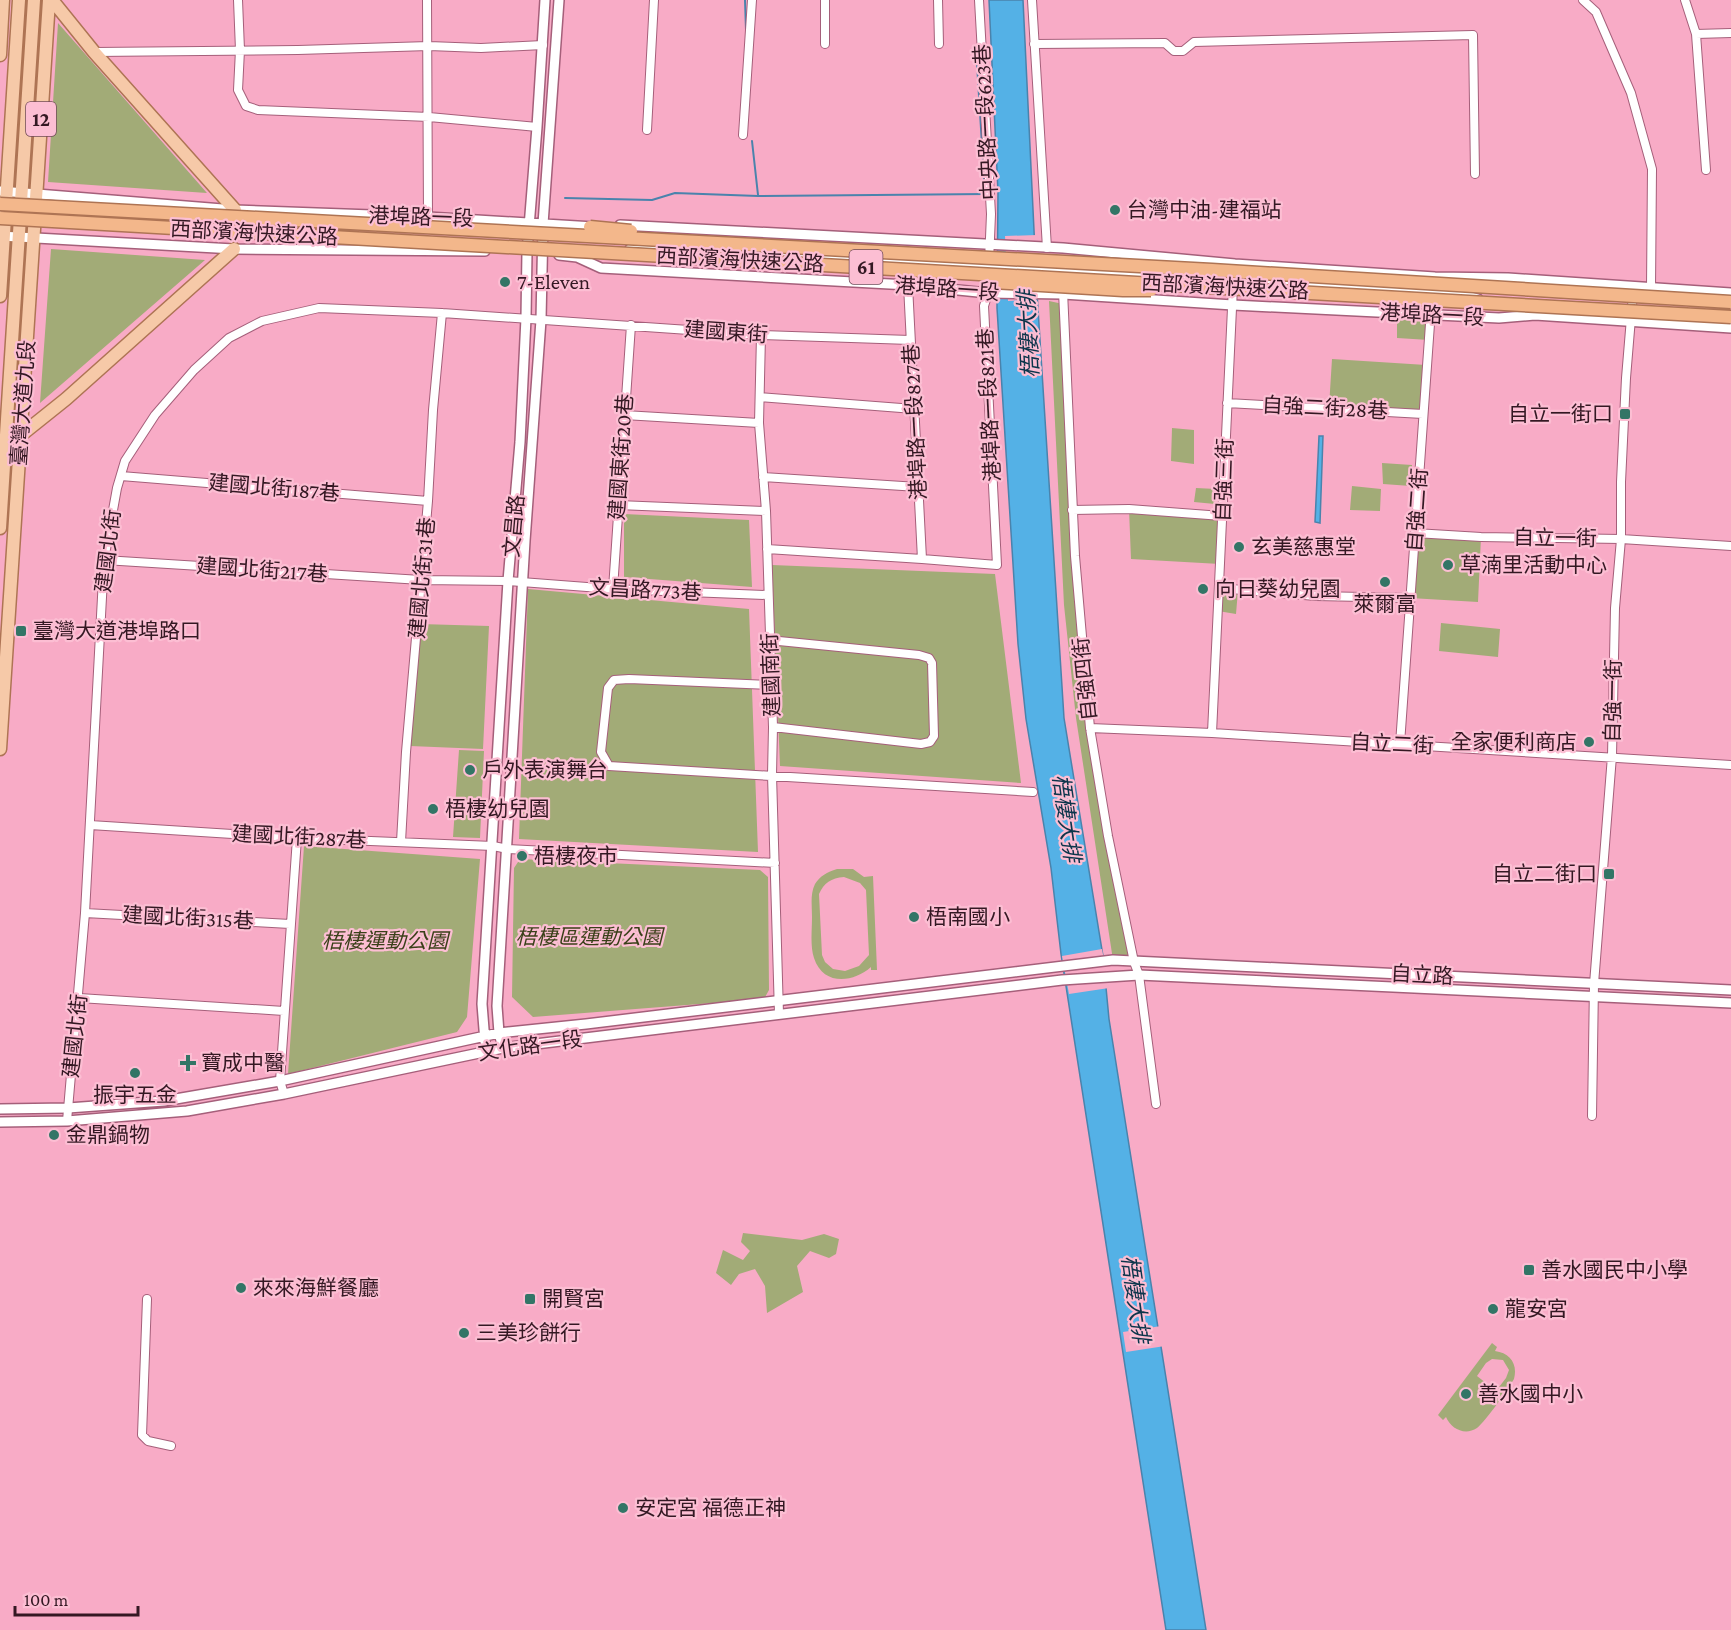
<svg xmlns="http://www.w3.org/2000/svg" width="1731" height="1630" font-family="'Crimson Pro','Noto Sans TC',serif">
  <rect width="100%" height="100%" fill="#f8abc6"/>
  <path fill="#a2ab77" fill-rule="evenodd" d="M58,23L207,193L48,182Z
    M51,249L205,260L40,403Z
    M1049,301L1063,304L1089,715L1130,954L1113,960L1076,718L1064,605Z
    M1397,313L1430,315L1429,340L1397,338Z
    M1332,359L1426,365L1423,414L1329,407Z
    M1172,428L1194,430V464L1171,461Z
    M1382,463L1412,465L1411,486L1383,484Z
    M1352,486L1381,489L1380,511L1350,510Z
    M1196,488L1216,489L1215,504L1194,502Z
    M1129,509L1222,516L1220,564L1131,559Z
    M624,514L749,520L752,587L624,577Z
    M1415,533L1481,537L1478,602L1410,598Z
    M772,565L995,574L1021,783L780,766Z
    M1219,588L1238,590L1236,614L1218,611Z
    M528,589L749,609L758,852L519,839Z
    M1441,623L1500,629L1498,657L1439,651Z
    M420,624L489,626L483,749L410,746Z
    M459,750L484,751L480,838L453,837Z
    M304,846L480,859L467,1017L457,1032L288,1074Z
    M520,859L760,870L768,877L769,990L764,999L533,1017L512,997L514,868Z
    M837,869H853L864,877L873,876L877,970H871V967C853,983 823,986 814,958C810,946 812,930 812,917C812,906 810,894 815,884C820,876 827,872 837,869ZM844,877L860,883L866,890L869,955L859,966L845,971L833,969L825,962L822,955L819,894C824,883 831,878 844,877Z
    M743,1233L802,1240L824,1234L839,1239L836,1254L829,1258L810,1251L797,1266L803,1292L767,1313L765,1286L755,1269L739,1274L731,1285L716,1273L723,1250L743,1260L750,1251L741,1242Z
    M1492,1343L1497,1347L1495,1351C1510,1353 1518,1364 1514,1379C1508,1389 1486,1421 1477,1428C1465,1436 1451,1429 1446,1417L1443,1420L1438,1415ZM1492,1359L1503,1360L1509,1370L1506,1378L1496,1391L1477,1376L1486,1363Z"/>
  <path fill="#54b1e6" stroke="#4a83ac" stroke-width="1.5" d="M989,0H1023L1037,293L1064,718L1103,956L1109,1019L1206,1630H1166L1061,954L1051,868L1026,719L1018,644L997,308L998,192Z
    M1319,436H1323L1320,523L1315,522Z"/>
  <path fill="#f8abc6" d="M1037,235L1040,299L1008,301L1005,236Z
    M1102,949L1109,988L1069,994L1062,956Z
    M1161,1326L1165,1346L1126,1352L1123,1332Z"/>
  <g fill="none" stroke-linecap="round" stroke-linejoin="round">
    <path stroke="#4a83ac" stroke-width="2" d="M745,0L746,30
      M976,47L985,194
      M752,141L758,195
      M565,198L652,200L675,193L758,196L987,194"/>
    <defs>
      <path id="minor" d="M238,0L240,50L238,90L246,106L258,110L429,117L537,127
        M427,0L428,217
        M825,0V44
        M938,0L939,44
        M979,0L991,214L989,262
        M1032,0L1047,248
        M1583,0L1596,12L1631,93L1652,169L1651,288
        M1685,0L1696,34L1706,170
        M1696,34L1731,33
        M1034,44L1165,43L1174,51H1183L1194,42L1473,35L1475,174
        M94,52L298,50L429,46L481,48L543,45
        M647,130L654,0
        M743,135L752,0
        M908,285L922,559
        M1063,291L1075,556L1090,728L1108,836L1134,962L1139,975L1156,1104
        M761,335L759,423L766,511L773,727L772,775L779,1014
        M760,397L914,409
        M1227,403L1423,414
        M624,415L759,423
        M121,476L428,501
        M763,477L918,487
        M618,505L766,511
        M1072,510L1129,509L1222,516
        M1415,533L1481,537L1621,539L1731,546
        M767,549L922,559L997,565L984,306L988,293V277
        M104,560L421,580L508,581L613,589L767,595
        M1219,588L1316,596L1410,598
        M613,589L631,325
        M769,640L919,655L929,658L932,663L934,736L930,742L921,744L773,727
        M771,685L629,679L614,680L608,688L601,752L609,766L1033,792
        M1090,728L1212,733L1731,765
        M1212,733L1233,287
        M1400,744L1432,296
        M90,825L297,838L493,846L508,849L775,863
        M401,842L406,752L428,501L433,410L442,313
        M85,913L290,924
        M79,998L284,1011
        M284,1094L280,1081L297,838
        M1592,1116L1594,984L1612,756L1615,608L1621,539V482L1626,378L1633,294
        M67,1121L85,913L104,560L117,488L125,461L155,415L194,370L229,338L262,321L319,308L442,313L761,335L910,340
        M147,1299L142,1435L148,1441L171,1446"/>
      <path id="tertiary" d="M0,191L235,210L428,217L594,227
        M620,225L1063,248L1235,264L1435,277L1508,278L1731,293
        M0,236L234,249L485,251
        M630,249L665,247L1063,269L1461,294L1478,299
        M559,255L577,257L601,268L908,285L988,293L1063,294L1233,305L1499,318L1535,315L1731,328
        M485,1042L482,1004L508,581L520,442L526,318L527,252L537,127L545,0
        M503,1048L499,1033L497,1006L525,541L541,320L543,224L559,0
        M0,1109L68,1108L164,1101L280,1081L499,1033L586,1024L1113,960L1731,990
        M0,1122L67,1121L187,1111L284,1094L503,1048L1062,980L1139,975L1731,1003"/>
      <path id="primary" d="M52,0L94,52L235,210
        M0,55L3,0
        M0,296L19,0
        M17,435H21L66,399L234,249
        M0,528L34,0
        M0,749L49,0"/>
    </defs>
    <use href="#minor" stroke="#a55f7a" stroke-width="10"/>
    <use href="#tertiary" stroke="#a55f7a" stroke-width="12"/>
    <use href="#primary" stroke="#ae7454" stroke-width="15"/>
    <use href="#minor" stroke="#fff" stroke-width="8"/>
    <use href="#tertiary" stroke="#fff" stroke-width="9"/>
    <use href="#primary" stroke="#f6c9a8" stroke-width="12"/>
    <defs>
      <path id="trunk-bridge" d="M0,204L1212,270L1731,302
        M0,218L1731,317
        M590,227L631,231
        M992,282L1123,290H1151"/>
    </defs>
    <use href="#trunk-bridge" stroke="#ae7454" stroke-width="15" stroke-linecap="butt"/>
    <use href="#trunk-bridge" stroke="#f3b78b" stroke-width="12"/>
  </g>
  <g fill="#337566" stroke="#fcbed3" stroke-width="2">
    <circle cx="1115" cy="210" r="6"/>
    <circle cx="505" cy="282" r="6"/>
    <rect x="1619" y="408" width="12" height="12" rx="3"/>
    <circle cx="1239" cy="547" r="6"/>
    <circle cx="1448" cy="565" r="6"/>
    <circle cx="1385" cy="582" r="6"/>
    <circle cx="1203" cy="589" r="6"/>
    <rect x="15" y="625" width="12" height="12" rx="3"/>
    <circle cx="1589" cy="742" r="6"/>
    <circle cx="470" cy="770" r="6"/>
    <circle cx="433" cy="809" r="6"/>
    <circle cx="522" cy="856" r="6"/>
    <rect x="1603" y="868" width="12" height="12" rx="3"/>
    <circle cx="914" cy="917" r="6"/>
    <path d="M185 1054h6v6h6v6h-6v6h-6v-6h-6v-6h6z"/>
    <circle cx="135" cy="1073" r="6"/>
    <circle cx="54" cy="1135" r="6"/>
    <rect x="1523" y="1264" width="12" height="12" rx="3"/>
    <circle cx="241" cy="1288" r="6"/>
    <rect x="524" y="1293" width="12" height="12" rx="3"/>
    <circle cx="1493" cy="1309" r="6"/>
    <circle cx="464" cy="1333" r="6"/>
    <circle cx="1466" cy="1394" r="6"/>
    <circle cx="623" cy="1508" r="6"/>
  </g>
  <g text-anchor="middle" stroke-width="4.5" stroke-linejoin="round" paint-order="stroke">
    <g fill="#fcbed3" stroke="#704a58" stroke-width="1.5">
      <rect x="26" y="102" width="30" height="34" rx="4.5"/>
      <rect x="849.5" y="250" width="33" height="34" rx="4.5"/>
    </g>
    <g font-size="20" font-weight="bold" fill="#341823">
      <text x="41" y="126">12</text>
      <text x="866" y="274">61</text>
    </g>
    <g font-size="21" fill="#341823" stroke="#fcbed3">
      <text transform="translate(986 122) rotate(-93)" y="7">中央路一段623巷</text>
      <text transform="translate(421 217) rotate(2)" y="7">港埠路一段</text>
      <text transform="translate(254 233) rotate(3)" y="7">西部濱海快速公路</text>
      <text transform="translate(740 260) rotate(3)" y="7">西部濱海快速公路</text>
      <text transform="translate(1225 287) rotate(3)" y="7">西部濱海快速公路</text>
      <text transform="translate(947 289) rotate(4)" y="7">港埠路一段</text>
      <text transform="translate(1432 315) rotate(3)" y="7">港埠路一段</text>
      <text transform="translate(726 332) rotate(4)" y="7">建國東街</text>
      <text transform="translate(23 403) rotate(-86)" y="7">臺灣大道九段</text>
      <text transform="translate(989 405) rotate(-93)" y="7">港埠路一段821巷</text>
      <text transform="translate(1325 408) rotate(3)" y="7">自強二街28巷</text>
      <text transform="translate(915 422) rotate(-93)" y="7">港埠路一段827巷</text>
      <text transform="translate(621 457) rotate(-86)" y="7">建國東街20巷</text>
      <text transform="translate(1224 480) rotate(-88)" y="7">自強三街</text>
      <text transform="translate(274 488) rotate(5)" y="7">建國北街187巷</text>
      <text transform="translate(1417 510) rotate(-86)" y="7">自強二街</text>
      <text transform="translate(514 526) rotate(-85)" y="7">文昌路</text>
      <text transform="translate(1555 538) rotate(1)" y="7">自立一街</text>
      <text transform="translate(108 551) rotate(-83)" y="7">建國北街</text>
      <text transform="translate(262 570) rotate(4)" y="7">建國北街217巷</text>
      <text transform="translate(422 578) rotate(-85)" y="7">建國北街31巷</text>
      <text transform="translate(645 590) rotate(3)" y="7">文昌路773巷</text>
      <text transform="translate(771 675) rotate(-92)" y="7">建國南街</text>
      <text transform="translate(1085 679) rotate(-96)" y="7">自強四街</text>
      <text transform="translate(1613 701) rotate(-89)" y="7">自強一街</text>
      <text transform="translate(1392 744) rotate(3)" y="7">自立二街</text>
      <text transform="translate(299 837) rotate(3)" y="7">建國北街287巷</text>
      <text transform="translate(188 918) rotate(3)" y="7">建國北街315巷</text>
      <text transform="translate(1422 975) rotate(3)" y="7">自立路</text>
      <text transform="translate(75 1036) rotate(-84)" y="7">建國北街</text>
      <text transform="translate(530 1046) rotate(-8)" y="7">文化路一段</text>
    </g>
    <g font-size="21" fill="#341823" stroke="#fcbed3" text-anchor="start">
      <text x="1127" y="217">台灣中油-建福站</text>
      <text x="517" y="289">7-Eleven</text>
      <text x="1613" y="421" text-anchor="end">自立一街口</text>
      <text x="1251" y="554">玄美慈惠堂</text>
      <text x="1460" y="572">草湳里活動中心</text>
      <text x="1215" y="596">向日葵幼兒園</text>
      <text x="1385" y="611" text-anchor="middle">萊爾富</text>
      <text x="33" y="638">臺灣大道港埠路口</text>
      <text x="1577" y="749" text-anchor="end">全家便利商店</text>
      <text x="482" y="777">戶外表演舞台</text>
      <text x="445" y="816">梧棲幼兒園</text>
      <text x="534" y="863">梧棲夜市</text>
      <text x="1597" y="881" text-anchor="end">自立二街口</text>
      <text x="926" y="924">梧南國小</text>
      <text x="201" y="1070">寶成中醫</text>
      <text x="135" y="1102" text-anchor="middle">振宇五金</text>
      <text x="66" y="1142">金鼎鍋物</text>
      <text x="1541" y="1277">善水國民中小學</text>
      <text x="253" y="1295">來來海鮮餐廳</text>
      <text x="542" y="1306">開賢宮</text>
      <text x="1505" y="1316">龍安宮</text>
      <text x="476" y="1340">三美珍餅行</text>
      <text x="1478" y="1401">善水國中小</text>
      <text x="635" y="1515">安定宮 福德正神</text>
    </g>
    <g font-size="21" font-style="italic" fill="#3a4019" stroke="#fcbed3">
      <text x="589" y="944">梧棲區運動公園</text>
      <text x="385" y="948">梧棲運動公園</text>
    </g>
    <g font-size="22" font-style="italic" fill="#0c354b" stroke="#fcbed3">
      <text transform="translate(1028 334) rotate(-93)" y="8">梧棲大排</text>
      <text transform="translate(1067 818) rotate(82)" y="8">梧棲大排</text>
      <text transform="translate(1136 1299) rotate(82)" y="8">梧棲大排</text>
    </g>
  </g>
  <path d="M15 1606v9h123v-9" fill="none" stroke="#341823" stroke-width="3"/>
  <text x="24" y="1606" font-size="18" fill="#341823" stroke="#fcbed3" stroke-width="4.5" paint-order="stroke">100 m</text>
</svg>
